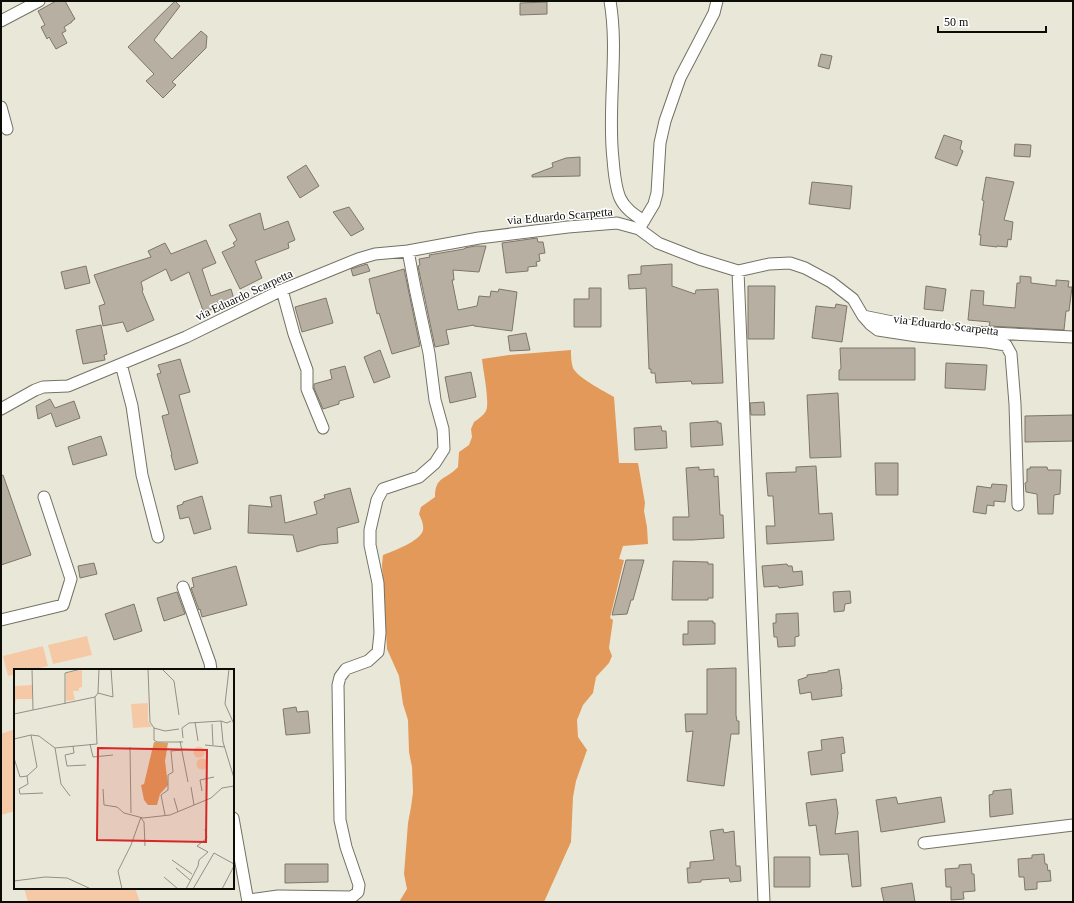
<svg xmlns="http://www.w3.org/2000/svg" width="1074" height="903" font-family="Georgia,serif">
  <rect width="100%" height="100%" fill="#e9e8d8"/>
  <path fill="#f6c9a6" d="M87,636L92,655L53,664L48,645Z
    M43,646L48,666L31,670H15V674L8,676L3,656Z
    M15,729V811L1,815V734Z
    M24,888H135L140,902H28Z"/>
  <path fill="#e3995a" d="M571,350C571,356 571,362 573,368C578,378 604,391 614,397L619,463H638L645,503L644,511L647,527L648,544L623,546L619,559L624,560L610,618L613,620L609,648L612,656L609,663L596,677L593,693L583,705L577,720L578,737L587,750L576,781L573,797L571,842L544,902H399L407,889L404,874L408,823L411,807L413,792L412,767L409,752L408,720L403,704L399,676L387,649L382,565L383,555C393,551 421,541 423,530C424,524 421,519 419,514L421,507L435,497C435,476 446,480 458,467L459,452L469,445L472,437L471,429L474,422C478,419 483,416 486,411C490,402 483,370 482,359L509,355Z"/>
  <path fill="#b7afa2" stroke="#7d7669" d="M56,1H65L75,19L72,21V22L64,27L66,31L62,33L67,43L56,49L49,37L47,39L41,27L45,25L38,11Z
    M175,1L180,6L154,40L172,59L201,31L207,36L206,48L172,82L176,85L163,98L146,81L154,74L128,47Z
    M547,2V14L520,15V3Z
    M821,54L832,56L829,69L818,66Z
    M944,135L962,141L960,149L963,151L957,166L935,158Z
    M1015,144L1031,145L1030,157L1014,156Z
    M580,157V176L532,177V175L553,167L552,163L566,158Z
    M306,165L319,186L300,198L287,177Z
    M986,177L1014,182L1004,220L1013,222L1011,240L1008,239L1007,247L997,246V247L980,245L981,235H979L984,201L982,200Z
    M812,182L852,186L850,209L809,204Z
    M349,207L364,229L351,236L333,212Z
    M260,213L264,230L288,221L295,240L288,243L289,248L255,261L262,278L240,289L222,252L235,246L233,243L237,240L229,225Z
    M537,238L538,242H543L545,253L539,254L540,261L536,262L537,266L528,267V271L506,273L502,243Z
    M206,240L216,263L202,269L211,296L231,289L234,299L204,313L189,272L171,281L166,269L141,282L143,290L142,291L154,320L127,332L123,322L103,326L99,306L105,304L94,275L151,257L148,251L165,243L171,254Z
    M475,246H486L479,272L453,270L454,280H452L458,310L477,306L479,296L490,297L491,291L498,292L499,289L517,292L512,331L474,326V325L446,330L449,344L435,347L418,266L420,265L419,259L430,257L429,255L464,249L465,248Z
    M367,264L370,271L353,276L351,269Z
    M672,264V286L695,294L696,290L718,289L723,383L692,384L691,381L656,383L655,373H651V369H649L646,288L629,289L628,275L641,274V266Z
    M86,266L90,283L65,289L61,272Z
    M404,269L420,346L392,354L379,313L377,314L369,279Z
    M1020,276L1031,277V283L1056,286V280L1069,281L1068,287H1072L1069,311H1066L1064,330L989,326L990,322L968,320L971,290L984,291L983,305L1015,308L1017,283H1020Z
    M748,286H775L774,339H748Z
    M926,286L946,289L943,311L924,309Z
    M589,288H601V327H574V299H589Z
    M326,298L333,323L302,332L295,307Z
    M836,304L847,306L842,342L812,338L816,306L835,308Z
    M101,325L107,354L104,355L105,360L83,364L76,330Z
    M526,333L530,350L510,351L508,336Z
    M840,348H915V380H839V370L841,369Z
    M380,350L390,377L374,383L364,357Z
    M180,359L190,392L179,395L198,463L175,470L171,455H172L162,416L169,414L157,374L161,373L158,365Z
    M946,363L987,365L985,390L945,388Z
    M345,366L354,397L339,401V404L323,409L314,388V384L332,379L330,370Z
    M471,372L476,397L450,403L445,377Z
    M838,393L841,457L810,458L807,395Z
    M50,399L55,408L74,401L80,418L56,427L51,413L38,419L36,406Z
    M764,402L765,415H751L750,403Z
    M1073,415V441L1025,442V416Z
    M718,421V423H721L723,445L691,447L690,423Z
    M661,426L662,431H666L667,448L635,450L634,428Z
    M101,436L107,455L73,465L68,447Z
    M875,463H898V495H876Z
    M816,466L819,514L832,513L834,540L767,544L766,526H775L773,496H768L766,473L796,472V467Z
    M699,467V470L714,469V477L718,476L720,515H723L724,538L692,540H673V517H689L686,468Z
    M1030,467H1047L1048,470H1061L1060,494L1054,495L1053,514H1038L1037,494L1026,492L1025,483L1027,482V469H1030Z
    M3,475L31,555L1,565V476Z
    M992,484L1007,485L1005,502L994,501V506L987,505L986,514L973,512L977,486L991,488Z
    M350,488L359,522L337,528L338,543L320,545L297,552L293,535L248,533L249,505L272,507L270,497L281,495L285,523L317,514L314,502L325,498L324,495Z
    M202,496L211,529L194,534L189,517L180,519L177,506L183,504V502Z
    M626,560H644L633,600H631L627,614L612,615Z
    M673,561L708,562V564H713V598H708V600H672Z
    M94,563L97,574L80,578L78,566Z
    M787,564L788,566H792L793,572L802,571L803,585L779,588L778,586L764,587L762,566Z
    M236,566L247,605L202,617L200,609L199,610L191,588L194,587L192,578Z
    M850,591L851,603L845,604L844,611L834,612L833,592Z
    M177,592L185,614L164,621L157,598Z
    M134,604L142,631L114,640L105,614Z
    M798,613L799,636L795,637V646L778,647L777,637H774L773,623H776V614Z
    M688,621H713V623H715V644L683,645V634H688Z
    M736,668V715L737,721H739V734H731L724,786L687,781L693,731L686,732L685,714H707V669Z
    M839,669L842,689H841L842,696L812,700L811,692L800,694L798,680L807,677V675L828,672V671Z
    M296,707L297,712L308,711L310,733L286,735L283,709Z
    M843,737L845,753L841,754L843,771L811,775L808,752L822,750L821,740Z
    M1011,789L1013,814L990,817L989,795L993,794V791Z
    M896,797L898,804L941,797L945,822L881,832L876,800Z
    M836,799L838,813L835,834L858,831L861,886L852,887L848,854L820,855L816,825L809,826L806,803Z
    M723,829L724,833L734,831L736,866H740L741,881L730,882L729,878L701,880V882L688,883L687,868H690V862L714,860L710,831Z
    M1044,854L1045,864H1047L1048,871L1050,870L1051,881L1037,882V889L1025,890L1024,877H1019L1018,859L1032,858V855Z
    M774,857H810V887H774Z
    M285,864H328V882L285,883Z
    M971,864L972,874H974L975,891L963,892L964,899L951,900V887H946L945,869L959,868V865Z
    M912,883L915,902H884L881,888Z"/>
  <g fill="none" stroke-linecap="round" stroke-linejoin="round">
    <defs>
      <path id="minor" d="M610,1C619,53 607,107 613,159C614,172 615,186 620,198C625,209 635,215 644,221
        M1,21L39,1
        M1,107L7,129
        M639,229L654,204L657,193L660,143L665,121L680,78L714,13L717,1
        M738,271L764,902
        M282,290L294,334L307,370V389L323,428
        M863,316L917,327L953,331L1073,337
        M121,364L132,406L142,475L158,537
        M1,409L35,390L43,387L68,386L186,337L282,290L358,259L375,254L408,251L479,238L568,227L617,223L639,229L658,243L699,259L738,271L769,264L790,263L805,268L831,282L853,299L863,316L870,324L878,330L917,336L987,342L1006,345L1011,354L1015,404L1018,505
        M183,587L210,663L211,670
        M1,620L63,605L71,579L44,497
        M233,818L248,902
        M924,843L1073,825
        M248,900L278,896L352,897L358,892L359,885L346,847L340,820L338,685L340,677L346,669L368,661L378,652L380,633L378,583L370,545V530L377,500L383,489L419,477L435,463L444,449L443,429L435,400L429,353L415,288L408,251"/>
    </defs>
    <use href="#minor" stroke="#737264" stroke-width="13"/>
    <use href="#minor" stroke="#fff" stroke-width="11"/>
  </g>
  <g text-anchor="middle" stroke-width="3" stroke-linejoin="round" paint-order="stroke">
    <g font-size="12" fill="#0c0c07" stroke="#fff">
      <text transform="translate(560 216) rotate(-5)" y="4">via Eduardo Scarpetta</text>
      <text transform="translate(244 295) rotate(-25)" y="4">via Eduardo Scarpetta</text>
      <text transform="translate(946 325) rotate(7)" y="4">via Eduardo Scarpetta</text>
    </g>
  </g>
  <g transform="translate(14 669)">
    <rect width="220" height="220" fill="#e9e8d8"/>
    <path d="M68,1V18L65,19V22H59L61,31L52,32V4ZM18,16V30H2L1,36V17ZM134,34V52L138,58L119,59L117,35ZM179.5 83a5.5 5.5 0 1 1 11 0a5.5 5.5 0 1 1-11 0ZM182.5 95a5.5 5.5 0 1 1 11 0a5.5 5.5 0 1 1-11 0Z" fill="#f6c9a6"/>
    <path d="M140,73L154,74L151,92L154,116L146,125L143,136H134L130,131L127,116L130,115Z" fill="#e3995a"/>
    <path fill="none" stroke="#919084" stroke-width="1" d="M18,0L19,41M134,0L136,53L140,59V71L143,73H169M148,0L160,12L165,46M215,0L211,35L220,55M84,24L99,28L97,0M51,35V4L67,0M0,45L81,28L84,24L85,0M217,52L213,54L207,52L209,73L220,109M181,53L184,72M198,55L199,76M140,59L151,62L165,60M169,69L168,59L175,54L207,52M0,70L17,66M166,72L174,113M76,75L79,88L99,86M191,76L211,78M59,77L60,84L51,86L53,97L72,96M116,78L117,144M41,79L83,75L81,28M0,89L6,108L13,107L23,98L17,66L25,67L41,79L47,115L56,127M13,107L14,115L5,120L6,125L29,124M177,118L180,136M89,120L90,136L103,138L110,144L129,149L156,146L197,129L208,119L220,117M188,122L186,111L200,108M160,129L164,143M151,146L147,126L154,121V106L159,103L157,82L168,81M127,149L130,153L131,177M158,191L178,205M162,199L176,211M150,208L164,220M0,212L31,208L53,209L77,220M108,220L104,202L117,176L127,148M172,220L184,197L185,191L194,183L183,177L193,169L191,160M179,220L200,184L220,195M208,220L220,197"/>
    <path fill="#d62828" fill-opacity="0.15" stroke="#d62828" stroke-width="2" d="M84,79L193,81L192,173L83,171Z"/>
    <rect width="220" height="220" fill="none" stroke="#0c0c07" stroke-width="2"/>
  </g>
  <rect width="1074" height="903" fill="none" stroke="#0c0c07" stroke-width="4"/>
  <path d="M938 26v6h108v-6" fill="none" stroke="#0c0c07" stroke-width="2"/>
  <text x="944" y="26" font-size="12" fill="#0c0c07" stroke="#ffffff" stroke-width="3" paint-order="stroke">50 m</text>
</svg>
